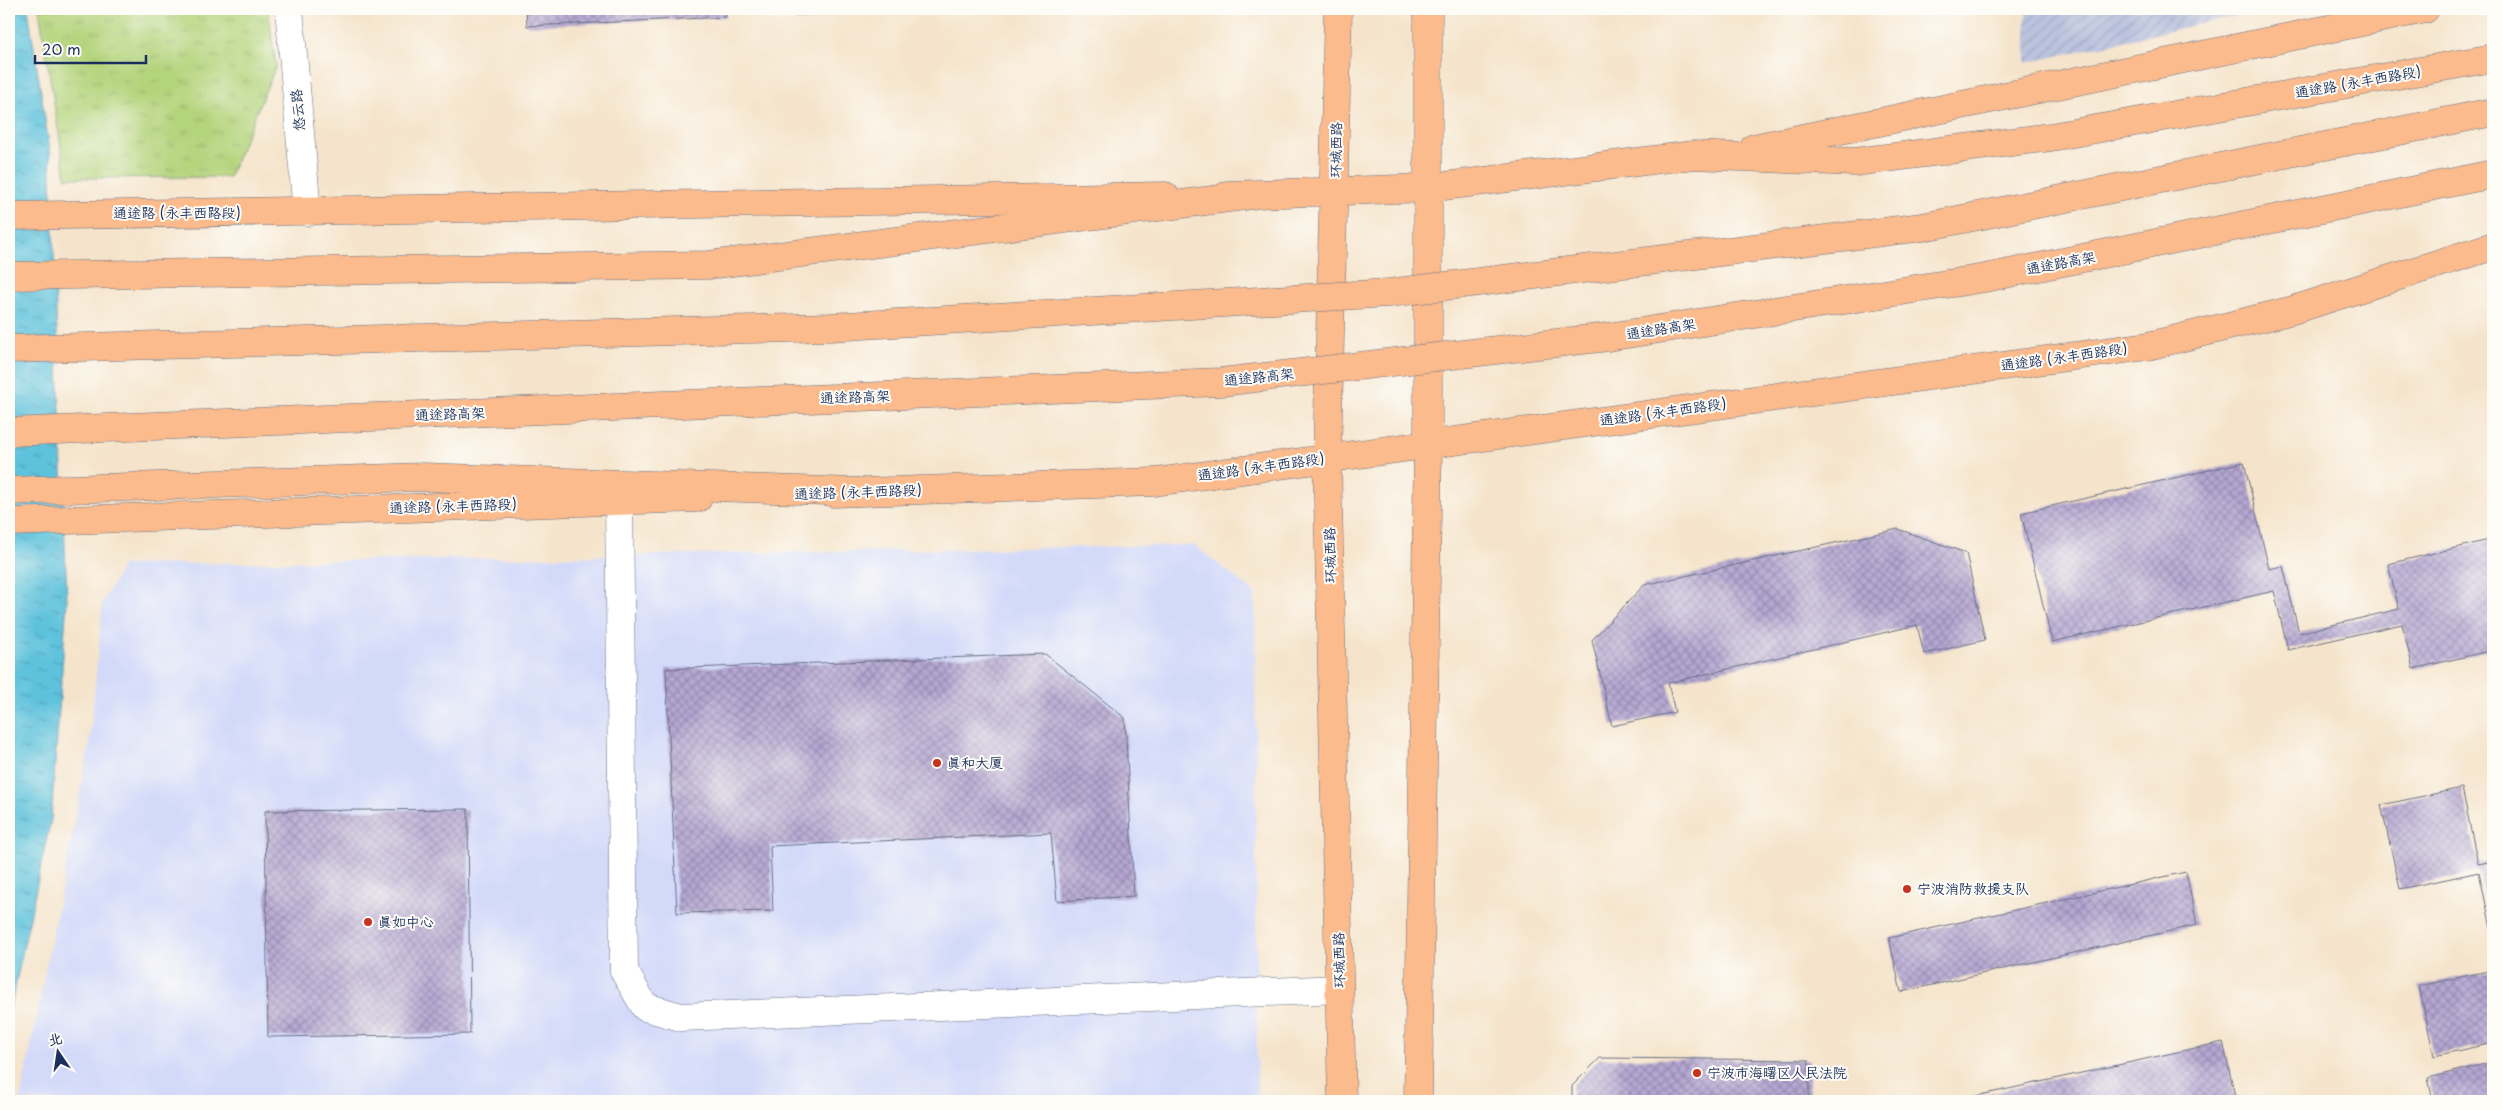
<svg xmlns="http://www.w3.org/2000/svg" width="2502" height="1110" font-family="'Playpen Sans','LXGW WenKai TC',sans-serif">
  <defs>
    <pattern id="industrial-furrows" width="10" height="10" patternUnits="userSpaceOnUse" patternTransform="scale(1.25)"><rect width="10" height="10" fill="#bcc3de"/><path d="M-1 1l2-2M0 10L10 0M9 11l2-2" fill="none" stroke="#a1a8c1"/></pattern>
    <pattern id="grass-tufts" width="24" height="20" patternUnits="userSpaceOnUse" patternTransform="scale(1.25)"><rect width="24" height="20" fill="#b4d47c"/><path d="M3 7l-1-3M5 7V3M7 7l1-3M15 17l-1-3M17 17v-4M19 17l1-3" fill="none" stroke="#9ab66e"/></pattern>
    <pattern id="water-ripples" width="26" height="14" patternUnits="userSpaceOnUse" patternTransform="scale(1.25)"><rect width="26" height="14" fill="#5ec2dc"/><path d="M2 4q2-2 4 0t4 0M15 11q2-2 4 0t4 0" fill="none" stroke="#4d9eb6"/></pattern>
    <pattern id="building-cross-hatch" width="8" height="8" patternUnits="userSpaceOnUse" patternTransform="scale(1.25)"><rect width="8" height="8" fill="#b6a7d2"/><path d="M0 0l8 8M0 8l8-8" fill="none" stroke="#9388ae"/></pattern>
  </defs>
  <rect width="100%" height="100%" fill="#fdfcf7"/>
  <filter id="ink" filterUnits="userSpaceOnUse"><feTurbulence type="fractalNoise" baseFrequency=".02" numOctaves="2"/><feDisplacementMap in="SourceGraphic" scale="10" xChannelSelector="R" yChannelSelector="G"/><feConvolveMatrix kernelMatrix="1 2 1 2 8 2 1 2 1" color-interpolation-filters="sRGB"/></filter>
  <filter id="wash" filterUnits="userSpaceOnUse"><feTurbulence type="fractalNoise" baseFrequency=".0096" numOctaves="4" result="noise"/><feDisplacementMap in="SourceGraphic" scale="20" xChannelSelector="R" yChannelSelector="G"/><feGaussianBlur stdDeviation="1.12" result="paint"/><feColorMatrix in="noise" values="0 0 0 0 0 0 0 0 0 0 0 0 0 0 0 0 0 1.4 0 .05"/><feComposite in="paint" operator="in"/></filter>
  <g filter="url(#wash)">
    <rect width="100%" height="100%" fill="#f5e4cb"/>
    <path fill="#d2d9f9" d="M1194,545L1255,593L1257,1101H20L89,746L103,601L123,565Z"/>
    <path fill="url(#industrial-furrows)" d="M2026,9H2266L2026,63Z"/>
    <path fill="url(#grass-tufts)" stroke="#68826d" d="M39,9H268L276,66L229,177L66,178Z"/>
    <path fill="url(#water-ripples)" stroke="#3c789d" d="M9,9H28L50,151L67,600L51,819L9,1015Z"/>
    <g id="blocks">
      <path fill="url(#building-cross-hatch)" d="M526,9H725L726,17L527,26Z
        M773,9H945L946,10L773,16Z
        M2244,462L2269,569L2283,566L2299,633L2399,609L2388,564L2493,539V650L2413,669L2402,624L2288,650L2274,591L2052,642L2021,513Z
        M1898,529L1966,553L1985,640L1924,654L1917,625L1668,683L1675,712L1612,726L1592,640L1644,585Z
        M1045,654L1125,718L1134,896L1057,901L1051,833L770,846L773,911L677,913L666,669Z
        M2462,788L2478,864L2493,861V937L2479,872L2400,889L2381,805Z
        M468,809L470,1034L268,1037L265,811Z
        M2186,872L2197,925L1901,992L1889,938Z
        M2493,970V1043L2434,1056L2419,986Z
        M2223,1042L2236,1101H1958V1100Z
        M1600,1058L1809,1060V1101H1572V1086Z
        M2493,1062V1101H2433L2428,1078Z"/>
    </g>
  </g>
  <g filter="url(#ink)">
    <use href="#blocks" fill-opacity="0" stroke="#676e84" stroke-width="1"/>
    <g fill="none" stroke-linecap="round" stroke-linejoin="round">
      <defs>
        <path id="minor" d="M289,9L307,212
          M619,500L624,971L645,1007L681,1017L1339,989"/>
        <path id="major" d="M1338,9L1327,458L1342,1101
          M1754,148L2425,9
          M1228,195L1428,188L1693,155L1855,162L2051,137L2493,58
          M9,216L1165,196
          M833,493L1155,482L2148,346L2293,310L2493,246
          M67,520L698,498
          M1418,1101L1428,444V9"/>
        <path id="highway" d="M9,276L709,265L1252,195
          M9,491L423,477L856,492"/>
      </defs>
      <use href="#minor" stroke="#676e84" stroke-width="29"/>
      <use href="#major" stroke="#676e84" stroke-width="29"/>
      <use href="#highway" stroke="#676e84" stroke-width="29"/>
      <use href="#minor" stroke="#fff" stroke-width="28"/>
      <use href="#major" stroke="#fbbb8c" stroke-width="28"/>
      <use href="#highway" stroke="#fbbb8c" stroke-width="28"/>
      <defs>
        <path id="major-bridge" d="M9,522L67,520"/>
        <path id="highway-bridge" d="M9,349L830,327L1389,293L1923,227L2493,112
          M9,432L1221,382L1608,337L1985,278L2493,174"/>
      </defs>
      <use href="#major-bridge" stroke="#676e84" stroke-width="29" stroke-linecap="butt"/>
      <use href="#highway-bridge" stroke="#676e84" stroke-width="29" stroke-linecap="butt"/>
      <use href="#major-bridge" stroke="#fbbb8c" stroke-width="28"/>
      <use href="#highway-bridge" stroke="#fbbb8c" stroke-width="28"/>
    </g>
  </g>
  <g fill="#c8321e" stroke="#fdfcf7" stroke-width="2">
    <circle cx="937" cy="763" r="5"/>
    <circle cx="1907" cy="889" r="5"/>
    <circle cx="368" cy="922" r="5"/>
    <circle cx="1697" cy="1073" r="5"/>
  </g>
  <g text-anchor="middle" stroke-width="4" stroke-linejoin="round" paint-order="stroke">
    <g font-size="14" fill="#1b2f5e" stroke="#fdfcf7">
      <text transform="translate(2358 82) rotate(-10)" y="5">通途路 (永丰西路段)</text>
      <text transform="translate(298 110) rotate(-95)" y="5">悠云路</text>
      <text transform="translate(1336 150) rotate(-89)" y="5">环城西路</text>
      <text x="177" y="218">通途路 (永丰西路段)</text>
      <text transform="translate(2061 263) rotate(-11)" y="5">通途路高架</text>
      <text transform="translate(1661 329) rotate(-9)" y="5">通途路高架</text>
      <text transform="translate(2064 357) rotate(-8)" y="5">通途路 (永丰西路段)</text>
      <text transform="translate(1259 377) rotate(-6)" y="5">通途路高架</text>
      <text transform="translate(855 397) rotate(-2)" y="5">通途路高架</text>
      <text transform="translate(1663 412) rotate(-8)" y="5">通途路 (永丰西路段)</text>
      <text transform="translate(450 414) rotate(-2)" y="5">通途路高架</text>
      <text transform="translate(1261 467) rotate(-8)" y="5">通途路 (永丰西路段)</text>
      <text transform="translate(858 492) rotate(-2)" y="5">通途路 (永丰西路段)</text>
      <text transform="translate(453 506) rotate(-2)" y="5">通途路 (永丰西路段)</text>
      <text transform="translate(1330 555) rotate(-91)" y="5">环城西路</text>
      <text transform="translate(1339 960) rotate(-91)" y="5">环城西路</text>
    </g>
    <g font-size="14" fill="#1b2f5e" stroke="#fdfcf7" text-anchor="start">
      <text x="947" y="768">真和大厦</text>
      <text x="1917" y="894">宁波消防救援支队</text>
      <text x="378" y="927">真如中心</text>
      <text x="1707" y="1078">宁波市海曙区人民法院</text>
    </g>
  </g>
  <rect width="2502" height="1110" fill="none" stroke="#fdfcf7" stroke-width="30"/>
  <g transform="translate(58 1052) rotate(347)" stroke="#fdfcf7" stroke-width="4" paint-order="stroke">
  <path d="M0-4L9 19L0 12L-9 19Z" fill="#1b2f5e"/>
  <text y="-8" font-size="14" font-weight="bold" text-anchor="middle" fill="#1b2f5e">北</text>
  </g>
  <path d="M35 55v8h111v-8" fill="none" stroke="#1b2f5e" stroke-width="2.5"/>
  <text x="42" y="55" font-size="15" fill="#1b2f5e" stroke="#fdfcf7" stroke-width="4" paint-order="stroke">20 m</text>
</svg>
